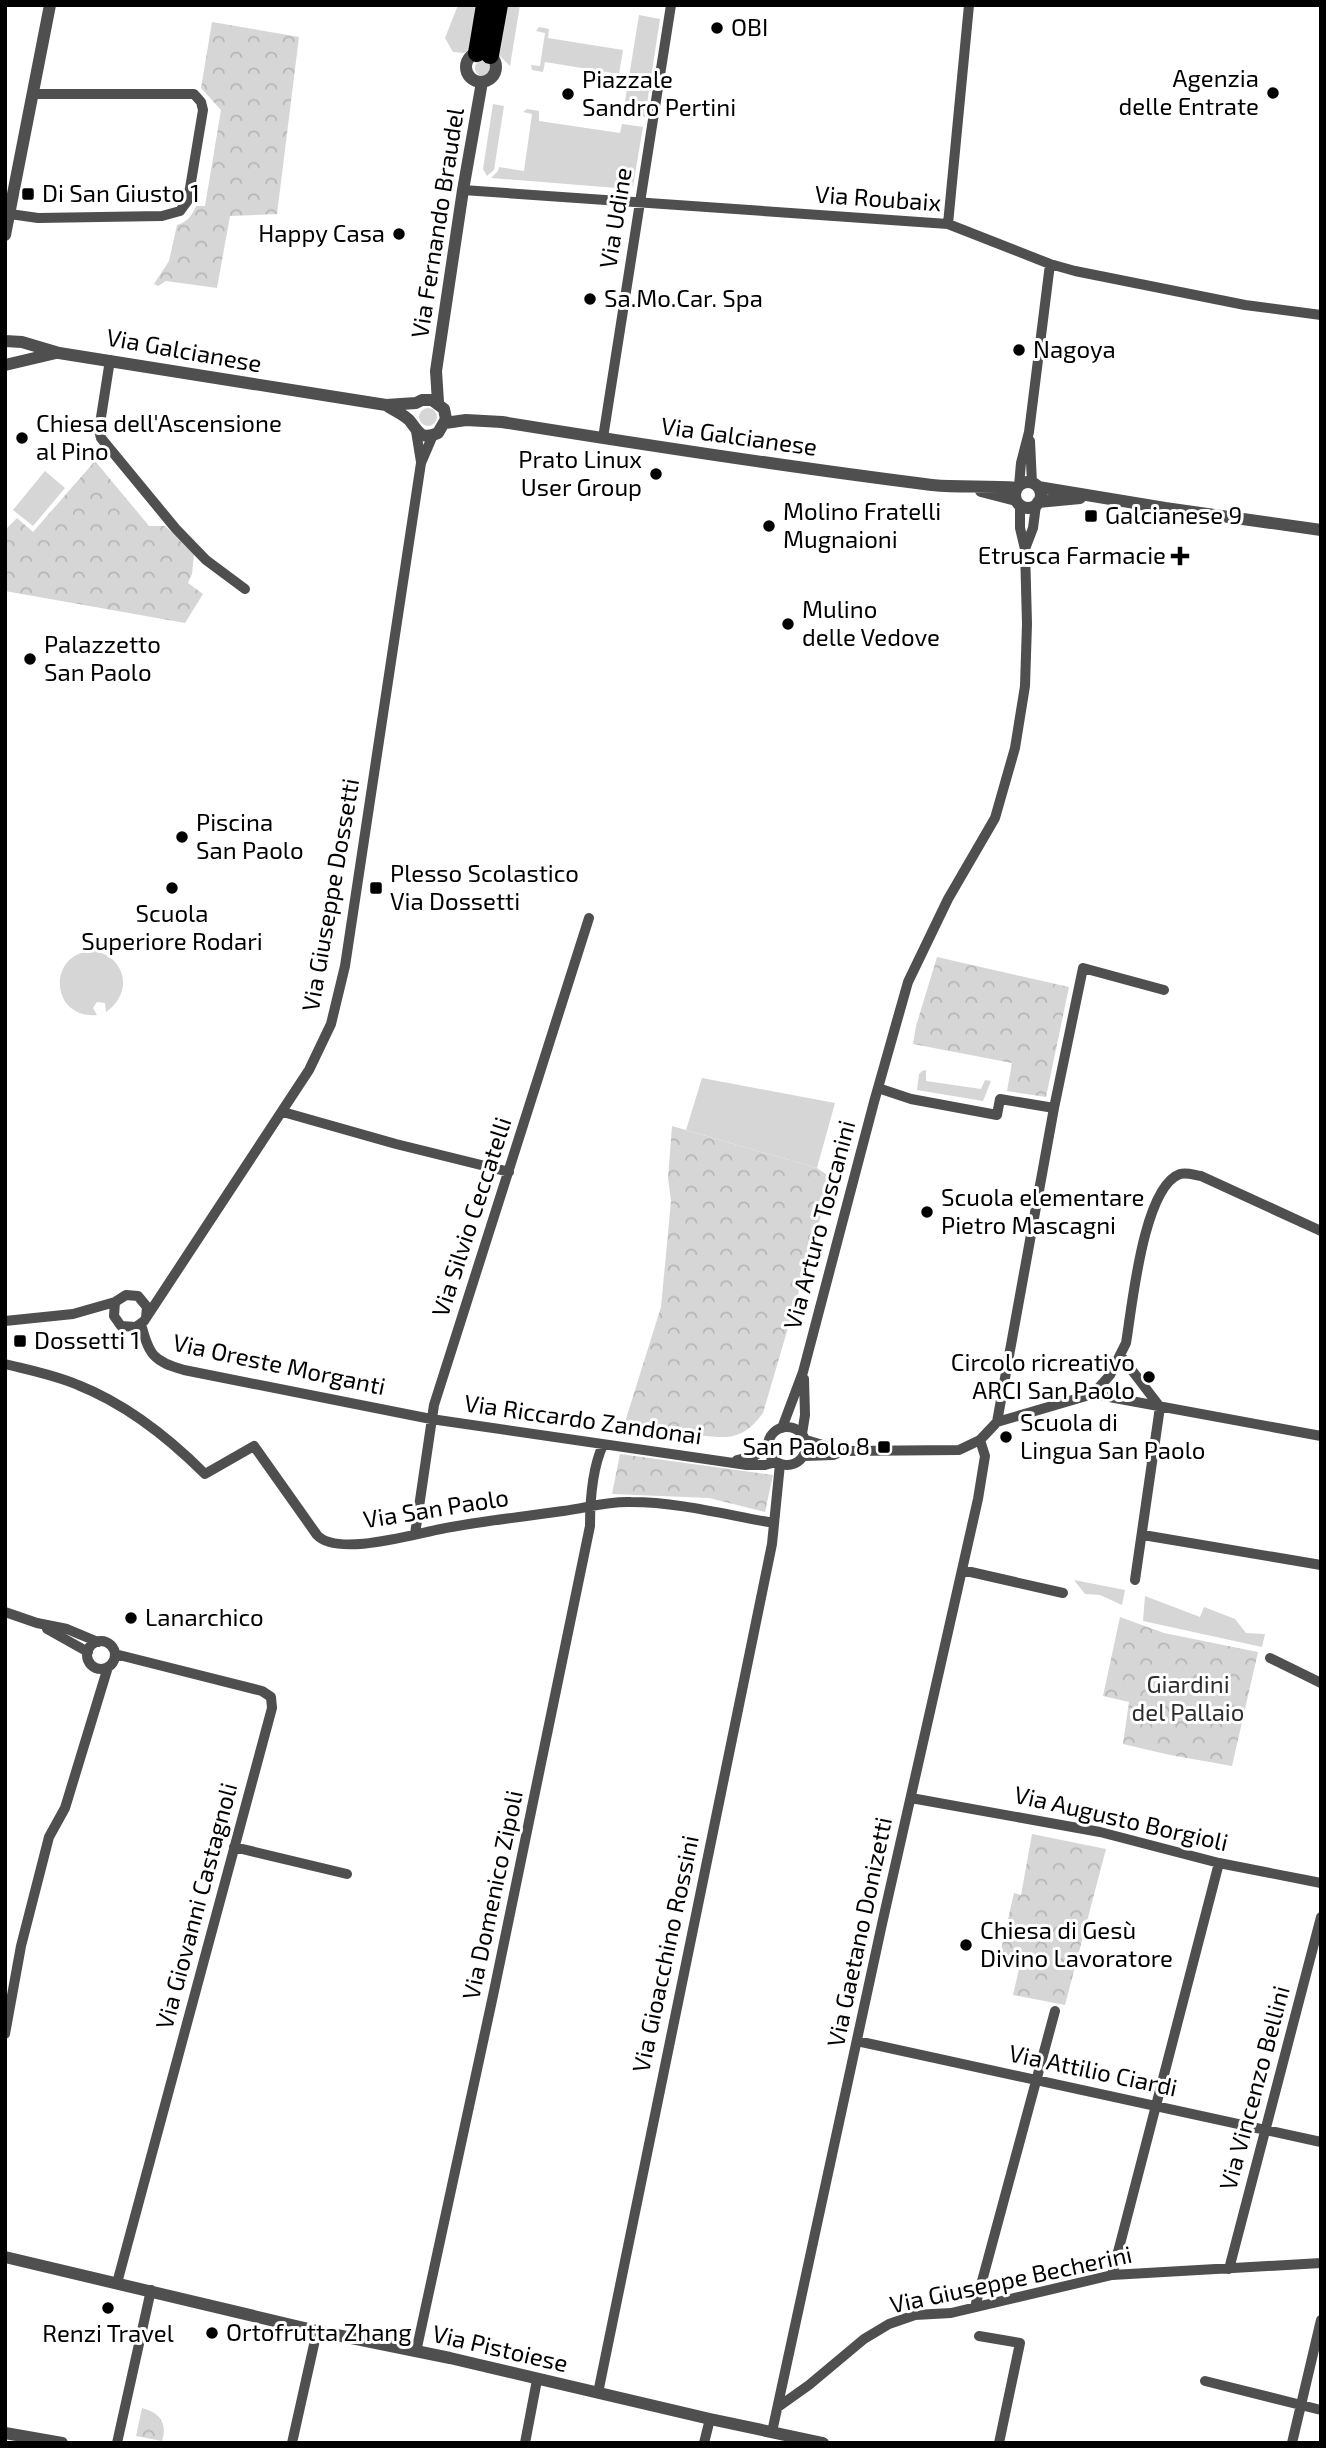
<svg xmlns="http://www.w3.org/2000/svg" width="1326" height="2448" font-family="'Exo 2',sans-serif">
  <defs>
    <pattern id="park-crowns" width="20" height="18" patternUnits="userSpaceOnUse" patternTransform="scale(1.75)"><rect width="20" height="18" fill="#d6d6d6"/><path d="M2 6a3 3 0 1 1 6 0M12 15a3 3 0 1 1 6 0" fill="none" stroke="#b6b6b6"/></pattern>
  </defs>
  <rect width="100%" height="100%" fill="#fff"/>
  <path fill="#d6d6d6" d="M458,5H476L470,50L464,53L453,52L445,38Z
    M505,5H520L510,66L499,55Z
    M639,15L660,19L645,117L623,114Z
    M539,27L549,29L548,38L623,50L619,74L545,62L543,72L532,70L531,65L540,66L545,33L536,31Z
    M475 68a8 8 0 1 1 16 0a8 8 0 1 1-16 0Z
    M493,104L504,106L494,170L487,176L483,169Z
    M527,109L539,111V121L620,133L622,124L643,127L633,186L629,189L491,178L498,171L499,167L524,171L532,114L523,112Z
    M419 417a9 9 0 1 1 18 0a9 9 0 1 1-18 0Z
    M45,471L65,488L33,526L13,510Z
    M94,951C127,957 133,994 106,1012L105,1003L97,1002L93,1008L97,1015C49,1019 47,951 94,951Z
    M926,1070V1081L981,1089L985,1080L991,1081L983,1101L917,1090L919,1074L922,1071Z
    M702,1078L835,1103L817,1168L686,1130Z
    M1074,1580L1125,1590L1122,1605L1100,1595L1085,1594Z
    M1145,1596L1200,1617L1204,1607L1235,1619L1246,1633L1265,1634L1262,1647L1143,1621Z"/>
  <path fill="url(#park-crowns)" d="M212,22L299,37L277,214L230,216L217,288L166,281L158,286L154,284L169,261L177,225C187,222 192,216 196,206H205L221,110L201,88Z
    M95,461L149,526H165L194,554L192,574L188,583L203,594L185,623L5,591V530L17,518L33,532Z
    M937,957L1069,987L1046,1097L1007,1091L1012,1063L913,1044L916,1026Z
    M672,1126L817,1168L832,1178L763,1413C755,1424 746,1433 733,1436C715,1441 647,1426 625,1422L661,1307L671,1201L668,1178Z
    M620,1454L773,1475L765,1512L709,1498L612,1494Z
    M1120,1617L1164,1633L1258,1652L1232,1766L1170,1755L1123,1744L1129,1702L1103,1696Z
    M1032,1834L1106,1849L1065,2005L1013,1995L1019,1969L998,1963L1014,1893L1021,1895Z
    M142,2408C159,2412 168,2423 162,2441L136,2436Z"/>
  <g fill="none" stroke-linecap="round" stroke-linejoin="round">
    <defs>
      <path id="trunk" d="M477,53L485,5
        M490,55L499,5"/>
    </defs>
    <use href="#trunk" stroke="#dbdbdb" stroke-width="20"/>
    <path stroke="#4f4f4f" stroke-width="10" d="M463,190L948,224L1050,264L1075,271L1245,305L1321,315
      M10,214L38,218L162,216L180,211L188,200L203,110L201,102L194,94H32
      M948,224L969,5
      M110,360L99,430L101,438L176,529L206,560L245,589
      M416,431L421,462
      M603,438L671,5
      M1030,441L1032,483
      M1019,486L1021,463L1029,432L1050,264
      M1025,549L1033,528L1036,505
      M878,1088L911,1099L997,1115L1000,1099L1054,1108
      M283,1112L396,1144L509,1172
      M146,1318L147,1307L138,1296L126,1295L115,1302L114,1316L121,1326L136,1327L144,1321L309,1070L331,1024L345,966L421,463L433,435
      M5,1321L73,1314L115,1302
      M141,1324C149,1355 153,1361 184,1370L431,1419L747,1465H765L776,1462
      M1121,1356L1160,1407L1135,1580
      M5,1364C29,1370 55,1375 78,1385C126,1404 169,1438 205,1474L254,1446L317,1535C337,1557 414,1534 441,1529C481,1521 522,1517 563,1511C587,1508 606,1501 631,1502C679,1502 727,1515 774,1523
      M1093,1394L1321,1436
      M997,1422L1054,1108L1083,968L1164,990
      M768 1446a19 19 0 1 1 38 0a19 19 0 1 1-38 0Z
      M782,1428L803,1372L874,1102L908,982L948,899L995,818L1015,748L1025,686L1027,624L1025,549L1020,528V505
      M802,1434L805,1415L804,1379
      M806,1440L843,1451L959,1450L980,1440L997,1422L1093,1394L1110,1375L1126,1343C1132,1308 1143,1187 1180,1174C1187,1172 1194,1175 1201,1176L1321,1231
      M804,1456L833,1455L843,1451
      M737,1460L754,1456L768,1447
      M415,1534L434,1405L589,918
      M1143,1535L1321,1565
      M962,1570L1063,1593
      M5,1612L37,1623L67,1629L98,1642
      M47,1629L88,1652
      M87 1655a14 14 0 1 1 28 0a14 14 0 1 1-28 0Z
      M115,1654L262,1691L271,1697L272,1708L117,2283
      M1270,1658L1321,1683
      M911,1798L1100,1832L1219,1863L1321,1883
      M234,1847L347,1874
      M5,2034L21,1946L49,1837L65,1808L108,1667
      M857,2041L1321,2142
      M1229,2269L1321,1917
      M1112,2275L1219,1863
      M975,2307L1055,2011
      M979,2336L1020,2343L999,2443
      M416,2352L494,1991L590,1526C590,1500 592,1469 603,1445
      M1205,2381L1321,2410
      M598,2393L772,1544L780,1464
      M778,2407L809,2385L864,2339L889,2324L915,2315L951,2313L1112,2275L1321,2263
      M772,2432L882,1924L978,1499L985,1456L980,1440
      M117,2443L151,2290
      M292,2443L317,2331
      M525,2443L537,2380
      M704,2443L710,2419
      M1292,2443L1321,2320"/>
    <path stroke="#4f4f4f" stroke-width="12" d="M466 67a15 15 0 1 1 30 0a15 15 0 1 1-30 0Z
      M5,235L50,5
      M5,341L22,342L59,353L386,405L416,403L422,400H432L444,409L446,419L438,433C421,440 419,433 410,421C405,415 393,410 386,405
      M5,365L56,353
      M438,402L436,371L463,190L482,82
      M445,423L466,420L502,422C645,445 788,467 932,485C961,488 989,485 1017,488
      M1015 495a13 13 0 1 1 26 0a13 13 0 1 1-26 0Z
      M1038,487L1165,508L1321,530
      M981,491L1016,500
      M1038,502L1080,498
      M5,2257L317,2331L450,2358L710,2419L823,2443
      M5,2433L62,2443"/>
    <use href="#trunk" stroke="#000" stroke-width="18"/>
  </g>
  <g fill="#000" stroke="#fff" stroke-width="2.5">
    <circle cx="717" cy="28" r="7"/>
    <circle cx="1273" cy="93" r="7"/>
    <circle cx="568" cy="94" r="7"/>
    <rect x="21" y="187" width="14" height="14" rx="3.5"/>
    <circle cx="399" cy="234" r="7"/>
    <circle cx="590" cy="299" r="7"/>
    <circle cx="1019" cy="350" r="7"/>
    <circle cx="22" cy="438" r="7"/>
    <circle cx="656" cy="474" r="7"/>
    <rect x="1084" y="509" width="14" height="14" rx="3.5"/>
    <circle cx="769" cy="526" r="7"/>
    <path d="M1176.5 545.5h7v7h7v7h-7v7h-7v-7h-7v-7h7z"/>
    <circle cx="788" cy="624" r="7"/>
    <circle cx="30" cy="659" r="7"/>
    <circle cx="182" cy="837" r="7"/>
    <circle cx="172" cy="888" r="7"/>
    <rect x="369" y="881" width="14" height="14" rx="3.5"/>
    <circle cx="927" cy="1212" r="7"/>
    <rect x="13" y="1334" width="14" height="14" rx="3.5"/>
    <circle cx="1149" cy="1377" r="7"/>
    <circle cx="1006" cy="1437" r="7"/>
    <rect x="877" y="1440" width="14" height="14" rx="3.5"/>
    <circle cx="131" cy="1618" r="7"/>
    <circle cx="966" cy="1945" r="7"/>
    <circle cx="108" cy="2308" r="7"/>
    <circle cx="212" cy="2333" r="7"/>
  </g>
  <g text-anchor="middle" stroke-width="6" stroke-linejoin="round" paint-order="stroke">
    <g font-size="24" fill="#000" stroke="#fff" text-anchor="start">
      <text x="731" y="36">OBI</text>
      <text x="1259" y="87" text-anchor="end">Agenzia<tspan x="1259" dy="28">delle Entrate</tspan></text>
      <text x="582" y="88">Piazzale<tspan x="582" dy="28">Sandro Pertini</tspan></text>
      <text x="42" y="202">Di San Giusto 1</text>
      <text x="385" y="242" text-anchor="end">Happy Casa</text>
      <text x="604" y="307">Sa.Mo.Car. Spa</text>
      <text x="1033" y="358">Nagoya</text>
      <text x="36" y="432">Chiesa dell'Ascensione<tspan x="36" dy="28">al Pino</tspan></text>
      <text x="642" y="468" text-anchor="end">Prato Linux<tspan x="642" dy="28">User Group</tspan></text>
      <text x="783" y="520">Molino Fratelli<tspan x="783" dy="28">Mugnaioni</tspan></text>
      <text x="1105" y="524">Galcianese 9</text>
      <text x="1166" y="564" text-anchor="end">Etrusca Farmacie</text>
      <text x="802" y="618">Mulino<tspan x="802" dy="28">delle Vedove</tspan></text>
      <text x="44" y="653">Palazzetto<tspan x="44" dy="28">San Paolo</tspan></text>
      <text x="196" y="831">Piscina<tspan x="196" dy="28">San Paolo</tspan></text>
      <text x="390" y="882">Plesso Scolastico<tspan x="390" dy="28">Via Dossetti</tspan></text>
      <text x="172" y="922" text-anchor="middle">Scuola<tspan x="172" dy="28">Superiore Rodari</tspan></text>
      <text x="941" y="1206">Scuola elementare<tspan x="941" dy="28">Pietro Mascagni</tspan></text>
      <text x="34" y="1349">Dossetti 1</text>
      <text x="1135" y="1371" text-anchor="end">Circolo ricreativo<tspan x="1135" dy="28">ARCI San Paolo</tspan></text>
      <text x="1020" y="1431">Scuola di<tspan x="1020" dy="28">Lingua San Paolo</tspan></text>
      <text x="870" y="1455" text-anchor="end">San Paolo 8</text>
      <text x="145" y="1626">Lanarchico</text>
      <text x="980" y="1939">Chiesa di Gesù<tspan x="980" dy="28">Divino Lavoratore</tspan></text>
      <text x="226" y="2341">Ortofrutta Zhang</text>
      <text x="108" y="2342" text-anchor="middle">Renzi Travel</text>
    </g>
    <g font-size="24" fill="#000" stroke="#fff">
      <text transform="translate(878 199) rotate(4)" y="8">Via Roubaix</text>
      <text transform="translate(616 218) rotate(-81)" y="8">Via Udine</text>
      <text transform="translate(438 223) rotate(-81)" y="8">Via Fernando Braudel</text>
      <text transform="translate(184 351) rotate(10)" y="8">Via Galcianese</text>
      <text transform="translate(739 437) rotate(8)" y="8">Via Galcianese</text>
      <text transform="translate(331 895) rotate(-80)" y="8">Via Giuseppe Dossetti</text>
      <text transform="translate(472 1217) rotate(-72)" y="8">Via Silvio Ceccatelli</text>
      <text transform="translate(820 1225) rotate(-75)" y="8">Via Arturo Toscanini</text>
      <text transform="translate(279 1365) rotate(12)" y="8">Via Oreste Morganti</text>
      <text transform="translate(583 1420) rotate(8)" y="8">Via Riccardo Zandonai</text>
      <text transform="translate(436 1509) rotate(-9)" y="8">Via San Paolo</text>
      <text transform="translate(1121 1819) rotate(13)" y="8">Via Augusto Borgioli</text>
      <text transform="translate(493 1895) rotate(-78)" y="8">Via Domenico Zipoli</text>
      <text transform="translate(197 1906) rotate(-75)" y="8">Via Giovanni Castagnoli</text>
      <text transform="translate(860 1932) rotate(-78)" y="8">Via Gaetano Donizetti</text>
      <text transform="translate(666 1954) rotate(-78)" y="8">Via Gioacchino Rossini</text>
      <text transform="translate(1093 2071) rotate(12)" y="8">Via Attilio Ciardi</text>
      <text transform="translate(1255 2088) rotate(-75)" y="8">Via Vincenzo Bellini</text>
      <text transform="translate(1011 2280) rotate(-12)" y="8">Via Giuseppe Becherini</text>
      <text transform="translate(500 2349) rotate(13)" y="8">Via Pistoiese</text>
    </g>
    <g font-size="24" fill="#2d2d2d" stroke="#fff">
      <text x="1188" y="1693">Giardini<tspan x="1188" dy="28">del Pallaio</tspan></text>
    </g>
  </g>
  <rect width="1326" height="2448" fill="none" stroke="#000000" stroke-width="14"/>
</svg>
